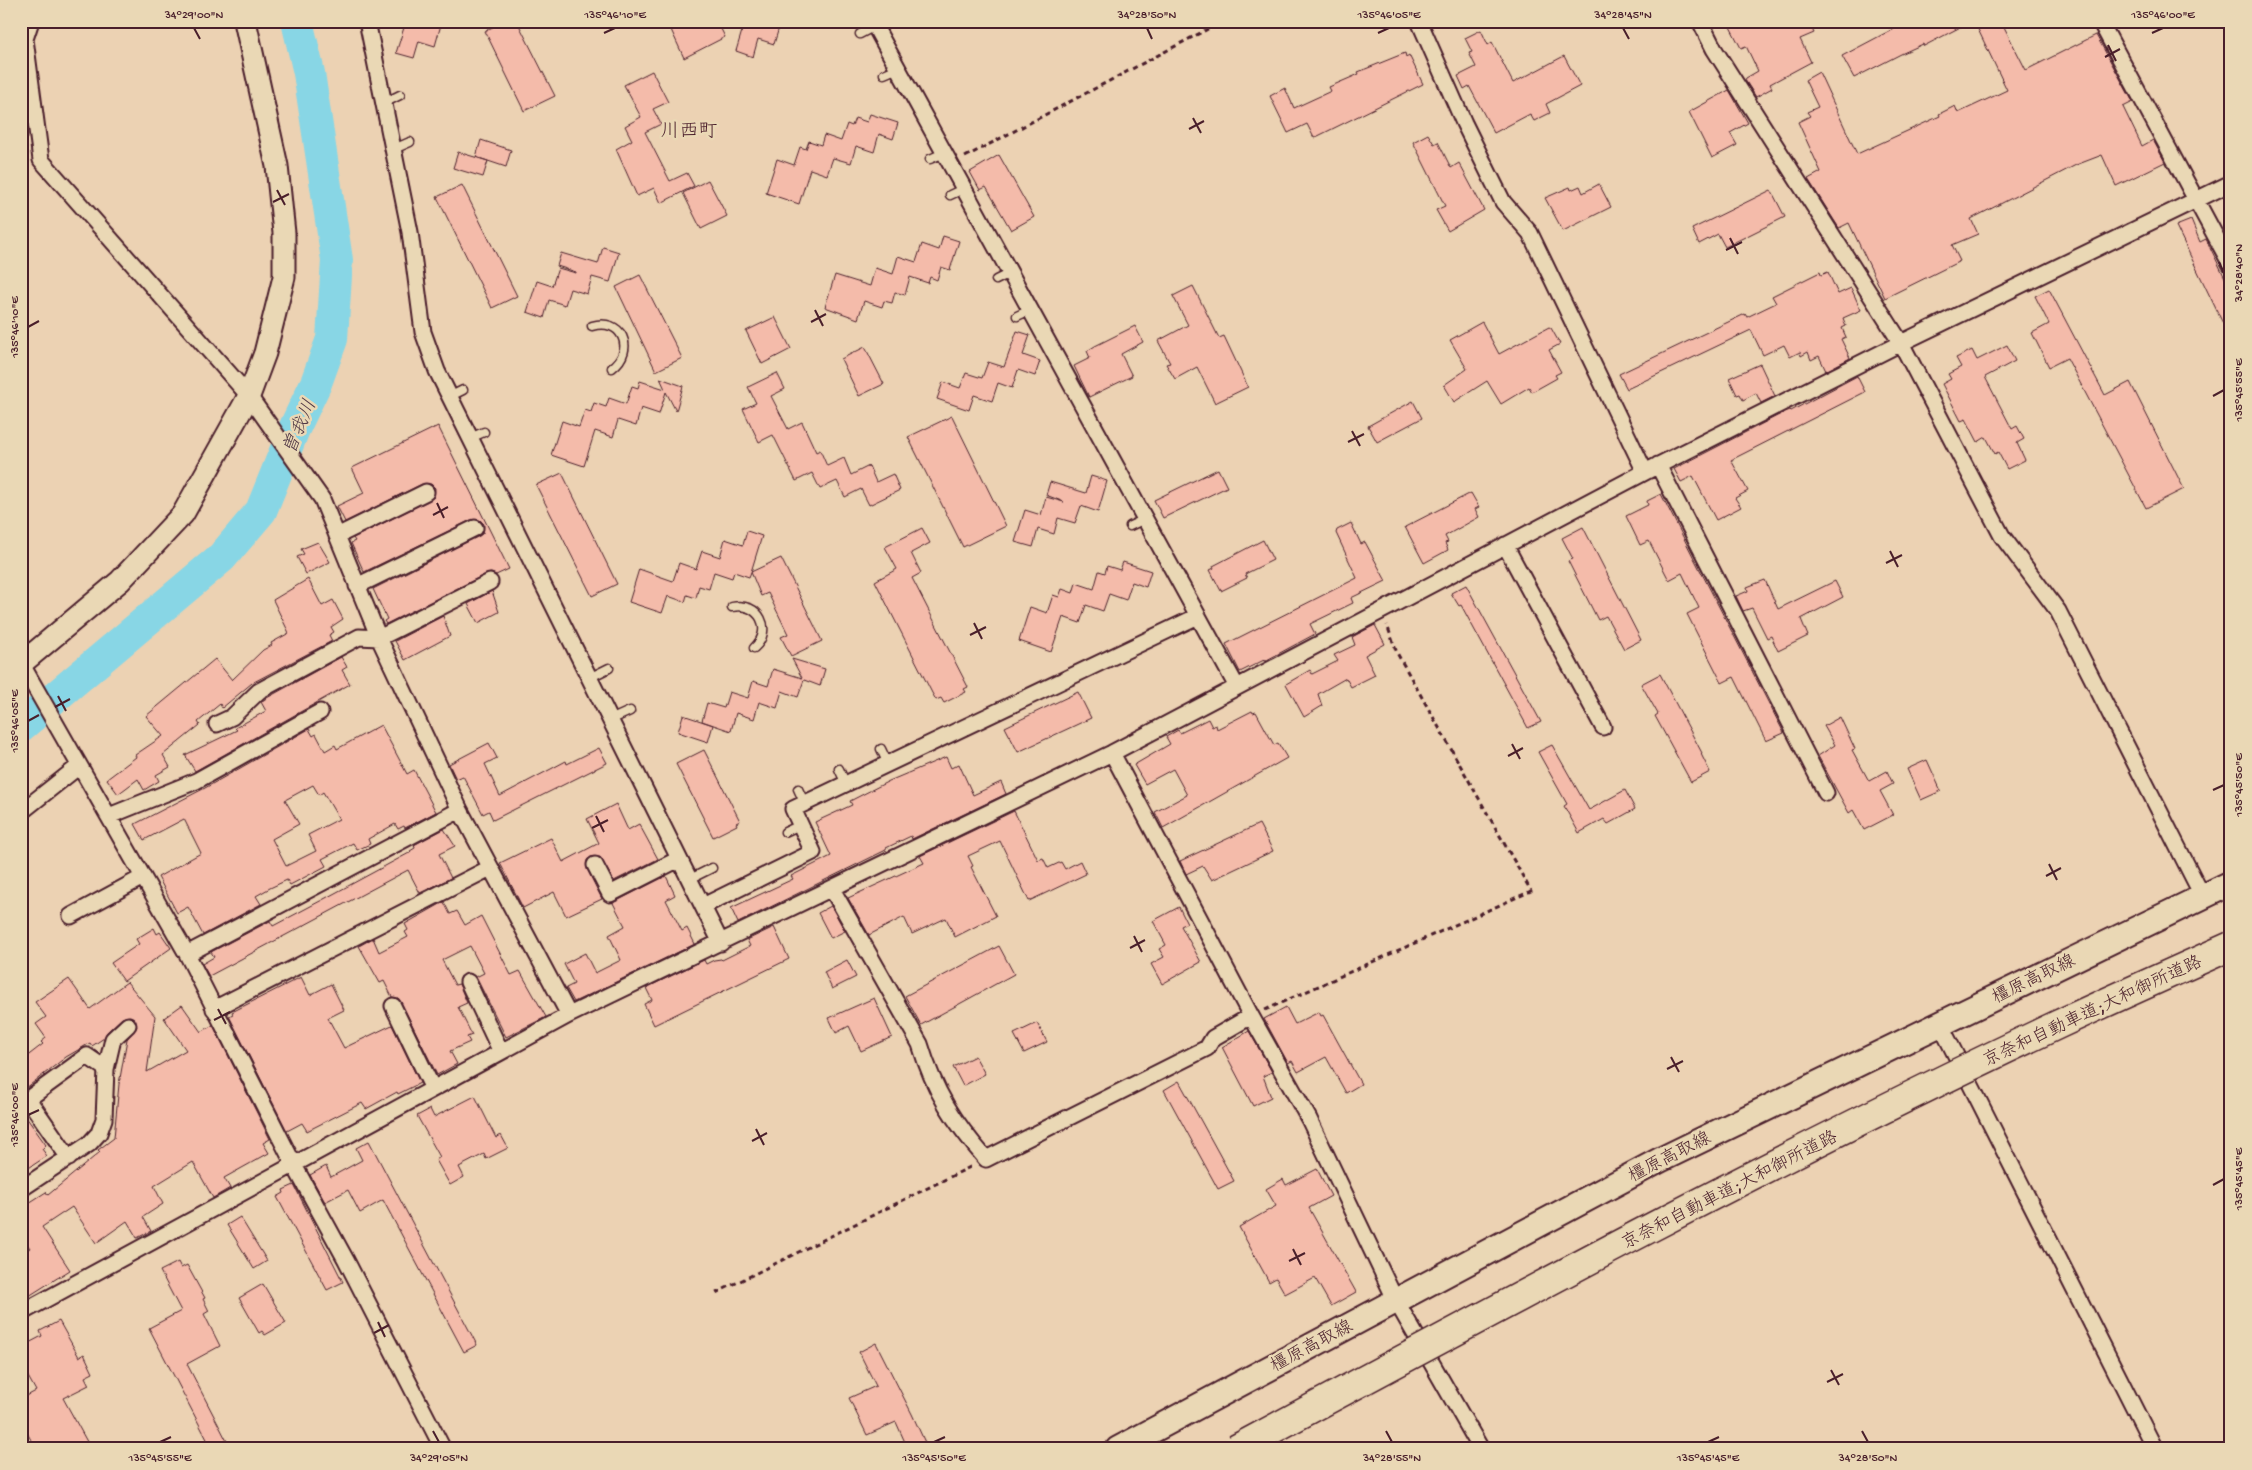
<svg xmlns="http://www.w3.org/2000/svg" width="2252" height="1470" font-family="'Gochi Hand','Klee One',sans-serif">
  <rect width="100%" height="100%" fill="#ecd2b3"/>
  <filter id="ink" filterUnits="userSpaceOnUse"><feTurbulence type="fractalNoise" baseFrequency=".02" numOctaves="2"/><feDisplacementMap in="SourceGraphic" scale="10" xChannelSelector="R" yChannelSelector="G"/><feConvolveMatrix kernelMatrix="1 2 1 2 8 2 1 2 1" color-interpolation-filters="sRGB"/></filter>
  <g filter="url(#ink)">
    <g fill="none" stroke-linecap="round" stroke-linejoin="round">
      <path stroke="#88d6e5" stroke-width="32" d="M21,726L222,557L261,511L294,429L316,383L332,339L337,260L309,73L297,21"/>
    </g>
    <path fill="#f4bbaa" stroke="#4a1f2b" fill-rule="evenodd" d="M406,21H442L435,46L419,41L414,58L396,53Z
      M504,21H517L555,96L524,111L485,31Z
      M667,21H717L725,37L684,58Z
      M745,21H781L774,44L758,39L753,57L736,51Z
      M1727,21H1808L1814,33L1800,39L1811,62L1770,84L1772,88L1756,97L1745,80L1746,78L1758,71L1746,46L1741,48Z
      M1888,21H1972L1924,46L1923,44L1901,54L1854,78L1842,56L1893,29Z
      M1974,21H2001L2026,70L2096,35L2133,102L2123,107L2142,146L2153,140L2165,162L2116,186L2102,155L2076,165L1971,219L1978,234L1952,245L1960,261L1885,298L1849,223L1839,228L1808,179L1821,172L1798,122L1810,116L1807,112L1818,107L1805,80L1819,72L1857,154L1940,116L1939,114L1955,106L1958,113L2007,90Z
      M1481,30L1488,45L1492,42L1513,83L1564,56L1580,86L1546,104L1550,113L1534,121L1530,114L1494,133L1469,86L1464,89L1458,76L1476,67L1469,53L1472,52L1465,38Z
      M1405,53L1406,57L1409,55L1423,84L1314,138L1307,124L1288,133L1270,96L1285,88L1294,108L1331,91L1329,87L1359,74L1358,72Z
      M652,71L668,102L653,109L661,124L645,132L670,181L687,173L694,186L661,203L654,188L637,196L616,149L632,140L625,126L641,117L624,85Z
      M1729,90L1748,123L1730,133L1737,145L1712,158L1689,112Z
      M870,114L898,123L893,139L879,134L874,152L856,146L851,163L833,158L827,175L810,169L799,204L766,193L777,159L794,165L800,147L806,149L809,141L821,145L824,135L841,141L847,124L852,126L855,118L867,122Z
      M1428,134L1434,144L1438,142L1451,168L1459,163L1484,210L1448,231L1436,210L1445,206L1413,142Z
      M481,140L511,150L506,167L476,157Z
      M458,152L488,161L483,177L453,168Z
      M999,155L1034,217L1011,230L986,187L980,190L970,172Z
      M708,180L727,216L701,229L683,193Z
      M1599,184L1611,207L1563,231L1545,198L1570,187L1571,190L1580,186L1583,193Z
      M462,185L517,296L492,308L437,197Z
      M1771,190L1785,217L1725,247L1718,234L1699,244L1692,229Z
      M2191,220L2200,242L2206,239L2231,290V340L2176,226Z
      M943,236L959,241L950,270L941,267L937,280L930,277L928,283L910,277L905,295L895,292L892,303L884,301L882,307L864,301L858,319L825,307L835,275L870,286L875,268L893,274L898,256L916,262L922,244L939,250Z
      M603,247L619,252L610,282L592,277L587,294L570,289L565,305L549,300L544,318L527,312L537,281L552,286L558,268L576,273V272L557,266L561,253L598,264Z
      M1820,272L1821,275L1828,272L1838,294L1851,288L1861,310L1843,318L1846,326L1842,328L1846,337L1841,339L1850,358L1826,371L1819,356L1811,360L1808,352L1801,356L1800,352L1790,357L1784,345L1763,355L1751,330L1627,389L1619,374L1745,314L1747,317L1776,303L1772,296Z
      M640,275L682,358L656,371L616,287Z
      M1193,286L1219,338L1224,336L1248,387L1215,403L1197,367L1175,379L1166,364L1170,363L1158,341L1188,325L1173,296Z
      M2049,289L2105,395L2130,382L2184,489L2146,508L2067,358L2049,367L2032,333L2049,324L2035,296Z
      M775,317L791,349L762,364L746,331Z
      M1482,322L1499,354L1549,327L1551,328L1560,344L1549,350L1561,372L1555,375L1557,378L1532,392L1529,387L1501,404L1487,381L1454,402L1444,385L1467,369L1450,340Z
      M1135,326L1143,342L1121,354L1132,376L1089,397L1074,366L1090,358L1087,351L1095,346Z
      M1017,331L1030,335L1023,355L1040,361L1035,376L1018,370L1012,388L998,383L992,401L974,395L969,410L937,399L943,382L960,388L966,373L982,378L988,362L1004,367Z
      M2007,345L2015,361L1985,377L2012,429L2017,426L2024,439L2017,443L2025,460L2007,469L1998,452L1995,454L1986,437L1978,442L1966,419L1961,421L1942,384L1951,379L1948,374L1961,367L1956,358L1972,350L1977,360Z
      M865,347L884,384L859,396L841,359Z
      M1760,364L1775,396L1761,403L1756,393L1743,400L1740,394L1737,395L1729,378Z
      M777,373L785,389L771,396L788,429L802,422L816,452L820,450L827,466L844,458L851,475L869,466L876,482L893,474L900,490L869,505L861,489L845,497L837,481L820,489L812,473L796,481L773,435L759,442L743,409L756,403L748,387Z
      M1857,376L1865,392L1731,460L1748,491L1735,498L1741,507L1716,520L1693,476L1681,482L1674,469L1783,413L1790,410L1791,411Z
      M660,378L683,386L676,411L666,392L659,414L641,408L636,426L618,420L613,437L595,431L584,466L551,455L562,421L579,427L585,410L591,412L594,403L606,407L609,398L626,404L632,386L638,388L640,381L665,389Z
      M1413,401L1422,418L1377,442L1368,426Z
      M952,416L1006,526L963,547L908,437Z
      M438,426L509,569L496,575L491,573L486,574L386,624L384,621L387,619L373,589L479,536L483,533L484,524L480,520H471L364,572L351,543L355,541L353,538L430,500L434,497L435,488L431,484H422L345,522L337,506L364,493L352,468Z
      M1218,469L1227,487L1163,518L1154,500Z
      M562,473L617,584L592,596L536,485Z
      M1091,476L1107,481L1098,512L1081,506L1075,523L1058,518L1054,534L1038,529L1033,547L1015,542L1025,510L1041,515L1046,497L1064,502L1046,495L1050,482L1086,493Z
      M1471,493L1479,507L1475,509L1479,517L1445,536L1448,542L1445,543L1448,550L1424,563L1405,527Z
      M1661,494L1784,733L1766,741L1734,677L1722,683L1687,614L1699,608L1682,573L1669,580L1649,541L1640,545L1626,516L1648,505L1647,501Z
      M1351,523L1361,544L1365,542L1386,581L1351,598L1353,603L1310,624L1315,634L1265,661L1264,660L1240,672L1226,644L1357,578L1336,533L1337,530Z
      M1583,527L1641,640L1624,649L1606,616L1598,620L1568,561L1573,559L1562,538Z
      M922,528L930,543L911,553L921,573L912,578L968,687L964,689L966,692L944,703L941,698L936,700L932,693L875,581L897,569L885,547Z
      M747,531L762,536L751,572L781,558L822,641L791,656L781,637L788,634L768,593L761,596L751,572L749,577L734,572L732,578L714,572L709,589L699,586L696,598L687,595L685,602L668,596L662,613L629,602L639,569L673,581L679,563L696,569L702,551L720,557L725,539L743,545Z
      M1263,540L1273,560L1245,574L1247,578L1221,591L1210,570L1214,568L1213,566Z
      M318,542L330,562L306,574L297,557L304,554L301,549Z
      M1123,562L1151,571L1146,587L1132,582L1126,600L1109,594L1103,611L1086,605L1080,623L1063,617L1051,652L1019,641L1030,607L1047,613L1053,595L1059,597L1062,589L1073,593L1076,583L1094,589L1099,571L1105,573L1107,566L1120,570Z
      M308,579L322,606L333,600L343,619L331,627L334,632L329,635L332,641L252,683L222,708L220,704L198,722L200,725L163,755L170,767L156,775L159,781L144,790L138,779L118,794L107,779L136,757L135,755L163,736L146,716L215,659L232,680L263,650L272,645L271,643L289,633L273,600Z
      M1765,580L1778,609L1835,581L1843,597L1801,619L1808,636L1778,651L1771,636L1767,638L1752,608L1743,611L1736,596L1748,591L1747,587Z
      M1466,585L1541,722L1528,728L1461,605L1459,606L1451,593Z
      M492,591L499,612L478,623L468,604Z
      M443,616L450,636L405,660L395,641Z
      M1375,625L1385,644L1365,655L1375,675L1351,687L1346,678L1318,694L1322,706L1304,717L1286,684L1310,670L1312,674L1338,661L1334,655L1355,645L1352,637Z
      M341,657L347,667L342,670L350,684L195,771L185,755L237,730L235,728L266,711L261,702L265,699Z
      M792,659L825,669L820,686L804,680L798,697L782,691L777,708L759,702L754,719L736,713L731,731L702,721L707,703L724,708L729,692L748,698L753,681L768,686L773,669L802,678Z
      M1660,674L1702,753L1701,754L1710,772L1691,782L1655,716L1658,714L1641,684Z
      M1078,692L1091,718L1018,752L1005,727Z
      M1252,711L1253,713L1256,712L1274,745L1278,743L1287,758L1163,828L1155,812L1187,795L1173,769L1145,784L1134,765L1170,744L1166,737L1178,730L1180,733L1208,719L1212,727L1216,725L1217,729Z
      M683,715L713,725L708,742L678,732Z
      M1840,717L1855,749L1852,750L1869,781L1887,771L1893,784L1880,791L1893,815L1864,830L1853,810L1849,813L1818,756L1835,745L1824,726Z
      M381,725L407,774L414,770L436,812L405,828L404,826L398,829L395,824L368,839L370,844L357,850L353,843L322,859L326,866L290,885L287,880L270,888L256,896L261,904L203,935L188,907L177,913L158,877L201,853L184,819L144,840L135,824L205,788L309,729L313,736L316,734L325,751L335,745L337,749ZM313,785L319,795L323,792L339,819L308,835L316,851L286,866L272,839L299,824L285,800Z
      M489,743L497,758L485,764L500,796L566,761L567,764L599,748L607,763L493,820L489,811L483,814L463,776L456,779L449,764Z
      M1552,745L1589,810L1625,790L1635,809L1608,824L1604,819L1579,833L1564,806L1567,804L1538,752Z
      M704,750L740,821L736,823L737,825L713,837L676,764Z
      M946,757L951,768L959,764L973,795L1001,782L1006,794L912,839L911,836L886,848V850L738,923L731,908L793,879L791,876L831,856L815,822L852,805L850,801L889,781Z
      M1927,760L1941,791L1921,800L1907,769Z
      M616,804L628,830L639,824L658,859L614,881L600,857H591L587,860V869L602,899L566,916L554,892L523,908L500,863L551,838L563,862L599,843L587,819Z
      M1014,811L1038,860L1043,858L1048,868L1061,862L1065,869L1080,861L1086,874L1029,901L1000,841L968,856L973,866L971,867L996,916L955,937L946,918L912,934L904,917L869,935L848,898L924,863L920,856Z
      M1259,824L1273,851L1212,880L1203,866L1186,874L1180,861Z
      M444,829L455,846L439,854L451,878L420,893L408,870L209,976L202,964L214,957L211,952L270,921L273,926L324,899L411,852L410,851L415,848L414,845Z
      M666,876L675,895L666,900L682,931L687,928L695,944L574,1002L566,988L574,984L564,964L585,953L595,973L621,960L609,935L625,926L613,903Z
      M444,902L450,914L457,911L465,925L481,916L511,975L520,971L546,1017L506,1037L476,977L484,973L470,946L442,960L455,985L459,984L467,1003L458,1007L472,1035L467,1037L470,1042L450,1051L457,1064L437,1075L401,1002L398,998L392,997L384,981L380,983L359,946L373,938L379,952L408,937L405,932L408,930L405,924Z
      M831,906L845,931L831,938L818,913Z
      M1179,907L1187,923L1181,926L1201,962L1162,984L1151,964L1164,957L1159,949L1166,945L1153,921Z
      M774,927L789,959L654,1025L644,1004L652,1000L646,988L704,960L706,964L714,960L721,959L722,960L750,946L747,940Z
      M154,928L157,934L160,932L171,948L124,981L111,963L139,944L136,939Z
      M999,946L1014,974L921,1025L905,996Z
      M847,960L856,977L832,989L824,972Z
      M301,977L310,995L331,984L344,1010L328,1018L344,1048L392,1025L420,1083L398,1094L397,1092L366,1109L362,1103L307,1131L302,1123L287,1131L229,1016L233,1014L232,1012Z
      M69,979L90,1009L127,982L155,1016L147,1072L186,1050L164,1018L182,1005L201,1032L213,1025L270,1139L263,1143L269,1153L224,1178L230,1188L213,1198L193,1162L154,1186L163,1204L143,1217L151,1231L137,1238L127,1221L96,1243L72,1207L42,1227L70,1270L21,1301V1254L30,1248L21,1236V1208L46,1192L48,1195L100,1152L98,1150L114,1138L119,1084L127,1039L137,1027L134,1018L130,1016L122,1018L107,1032L104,1038L92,1046L90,1043L66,1057L21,1092V1061L43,1044L41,1042L46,1038L36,1024L46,1017L35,1002Z
      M874,998L892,1037L861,1051L849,1026L836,1033L829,1018Z
      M1286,1007L1295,1024L1319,1012L1321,1016L1323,1015L1361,1084L1346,1093L1326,1057L1298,1072L1292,1061L1288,1063L1264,1019Z
      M1037,1023L1047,1042L1024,1053L1014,1034Z
      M1249,1031L1272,1072L1263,1076L1271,1097L1253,1106L1222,1047Z
      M975,1056L985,1074L963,1086L953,1067Z
      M1179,1081L1234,1181L1218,1189L1164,1090Z
      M475,1096L496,1138L501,1135L508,1148L486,1159L484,1154L459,1167L464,1177L450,1185L436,1160L440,1157L417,1116L430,1109L434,1117Z
      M21,1110L46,1145L42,1149L47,1156L21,1173Z
      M369,1141L477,1345L464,1352L383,1200L360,1213L348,1190L325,1202L310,1175L326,1166L331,1177L362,1160L356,1148Z
      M1317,1169L1331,1196L1309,1208L1356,1292L1331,1306L1315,1278L1285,1294L1276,1278L1269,1282L1239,1227L1276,1206L1266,1189L1283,1179L1286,1185Z
      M294,1185L343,1282L327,1290L277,1197L284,1193L283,1190Z
      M240,1217L267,1261L254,1269L227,1225Z
      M178,1262L181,1268L187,1265L205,1298L203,1299L209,1311L204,1314L220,1346L187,1364L231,1449H212L149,1328L181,1311L160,1271Z
      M263,1284L286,1323L265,1335L262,1331L259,1333L239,1298Z
      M59,1321L79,1357L84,1354L93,1373L85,1377L89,1385L63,1398L91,1449H36L21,1422V1399L36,1391L21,1364V1347L42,1336L40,1331Z
      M876,1343L912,1414L928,1449H908L896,1422L867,1435L849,1398L876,1386L859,1352Z"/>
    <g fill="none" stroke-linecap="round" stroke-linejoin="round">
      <defs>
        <path id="lane" d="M860,34L875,26
          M884,74L898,68
          M384,103L400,95
          M394,149L410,142
          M930,159L944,153
          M950,195L963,189
          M996,280L1010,273
          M1017,316L1030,310
          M592,326C621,317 637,349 612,368
          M449,397L463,390
          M470,438L484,432
          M1130,526L1145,519
          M732,607C759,601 774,630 754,648
          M589,678L609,668
          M610,720L630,711
          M881,749L888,764
          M839,769L846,784
          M798,789L805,804
          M785,832L800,825
          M690,879L712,868"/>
        <path id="street" d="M31,21L25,39L41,160L249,396L322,499L379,638L460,810L569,1015
          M367,21L410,232L423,332L437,371L721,943
          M872,21L1237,687
          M1419,21L1464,123L1503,202L1530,233L1645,472
          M1700,21L1714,49L1901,343L2002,536L2058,611L2203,897
          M2100,21L2231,265
          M1658,465L1826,793
          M337,536L426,492
          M1505,545L1603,727
          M357,586L475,528
          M21,663L187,954L294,1165L346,1260L443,1449
          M217,724L232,717L259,691L359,637L379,638L490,582
          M1112,753L1251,1016L1309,1119L1395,1299L1481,1449
          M21,812L79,766
          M109,816L196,781L320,712
          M595,865L610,894L679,859
          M832,889L920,1044C934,1091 954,1122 986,1159L1207,1048L1213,1038L1251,1016
          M703,906L813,852L793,809L1198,616
          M71,916L143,877
          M187,954L460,810
          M468,982L501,1052
          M393,1006L433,1089
          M214,1009L490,868
          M1940,1024L2155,1449
          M69,1158L28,1099L87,1056L106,1069
          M21,1189L89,1144L99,1133L104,1119L106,1069L113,1039L128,1025
          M21,1313L569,1015L1112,753L1645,472L1901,343L2231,183"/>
        <path id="secondary" d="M21,664L120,581L183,514L249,396L265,353L284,277V233L277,166L245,21"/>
        <path id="primary" d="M1118,1449L1660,1160L2231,883"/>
      </defs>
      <use href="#lane" stroke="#4a1f2b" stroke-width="11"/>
      <use href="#street" stroke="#4a1f2b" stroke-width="19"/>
      <use href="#secondary" stroke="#4a1f2b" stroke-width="25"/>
      <use href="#primary" stroke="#4a1f2b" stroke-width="28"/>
      <path stroke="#4a1f2b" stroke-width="3" stroke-dasharray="5 4" stroke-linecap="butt" d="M965,157L1223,21
        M1265,1010L1531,891L1397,653L1387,625
        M716,1293L972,1166"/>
      <use href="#lane" stroke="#ead8b5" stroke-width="8"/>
      <use href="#street" stroke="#ead8b5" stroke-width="15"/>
      <use href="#secondary" stroke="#ead8b5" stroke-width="21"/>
      <use href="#primary" stroke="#ead8b5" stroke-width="24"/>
      <defs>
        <path id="highway-bridge" d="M1236,1449C1507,1303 1779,1156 2057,1025C2115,998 2173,972 2231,946"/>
      </defs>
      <use href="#highway-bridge" stroke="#4a1f2b" stroke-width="31" stroke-linecap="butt"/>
      <use href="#highway-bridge" stroke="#ead8b5" stroke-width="28"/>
    </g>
  </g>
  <path fill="none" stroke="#4a1f2b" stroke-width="2" d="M194,28L200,39M1147,28L1152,39M1623,28L1629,39M604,33L615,28M1378,33L1389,28M2152,33L2163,28M2108,45L2116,61M2105,57L2120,49M1193,118L1201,133M1189,129L1204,121M277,190L285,205M273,202L289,194M1730,238L1738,254M1726,250L1742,242M2219,262L2224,273M815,310L823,326M811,322L826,314M28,327L39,321M2213,396L2224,390M1352,431L1360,446M1348,442L1364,434M437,503L444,518M433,515L448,507M1890,551L1898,567M1886,563L1902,555M974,623L982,639M970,635L986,627M58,696L66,711M55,707L70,699M28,721L39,715M1512,744L1520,759M1508,756L1523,748M2213,790L2224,785M596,816L604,832M592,828L608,820M2049,864L2057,880M2046,876L2061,868M1134,936L1142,952M1130,948L1145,940M218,1009L226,1024M214,1020L230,1012M1671,1057L1679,1072M1667,1069L1683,1061M28,1115L39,1110M756,1129L764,1145M752,1141L767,1133M2213,1185L2224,1179M1293,1249L1301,1265M1289,1261L1305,1253M378,1322L385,1337M374,1333L389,1325M1831,1370L1839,1385M1827,1382L1843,1374M433,1431L439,1442M1386,1431L1392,1442M1862,1431L1868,1442M160,1442L171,1437M934,1442L945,1437M1708,1442L1719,1437"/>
  <g text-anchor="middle" stroke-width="5" stroke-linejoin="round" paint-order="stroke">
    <g font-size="18" fill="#4a1f2b" stroke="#ead8b5">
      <text transform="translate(2033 978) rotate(-26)" y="6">橿原高取線</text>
      <text transform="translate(2092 1010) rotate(-25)" y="6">京奈和自動車道;大和御所道路</text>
      <text transform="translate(1669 1156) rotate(-27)" y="6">橿原高取線</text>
      <text transform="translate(1729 1189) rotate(-27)" y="6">京奈和自動車道;大和御所道路</text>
      <text transform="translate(1311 1345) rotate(-28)" y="6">橿原高取線</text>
    </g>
    <g font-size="19" fill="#4a1f2b" stroke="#ead8b5">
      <text x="689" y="136">川西町</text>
    </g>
    <g font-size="19" font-style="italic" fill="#533a47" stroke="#ead8b5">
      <text transform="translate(298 426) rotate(-67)" y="7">曽我川</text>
    </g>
  </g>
  <rect width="2252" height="1470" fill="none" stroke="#ead8b5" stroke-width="55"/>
  <rect x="28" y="28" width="2196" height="1414" fill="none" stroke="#4a1f2b" stroke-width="2"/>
  <g font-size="12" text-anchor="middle" fill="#4a1f2b">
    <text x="194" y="18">34°29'00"N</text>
    <text x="615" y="18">135°46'10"E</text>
    <text x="1147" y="18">34°28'50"N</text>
    <text x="1389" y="18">135°46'05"E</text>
    <text x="1623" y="18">34°28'45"N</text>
    <text x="2163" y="18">135°46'00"E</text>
    <text transform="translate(2238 273) rotate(-90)" y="4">34°28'40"N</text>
    <text transform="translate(14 327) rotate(-90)" y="4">135°46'10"E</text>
    <text transform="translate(2238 390) rotate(-90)" y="4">135°45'55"E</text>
    <text transform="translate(14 721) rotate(-90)" y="4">135°46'05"E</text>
    <text transform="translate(2238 785) rotate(-90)" y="4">135°45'50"E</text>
    <text transform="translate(14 1115) rotate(-90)" y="4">135°46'00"E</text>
    <text transform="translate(2238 1179) rotate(-90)" y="4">135°45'45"E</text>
    <text x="160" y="1461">135°45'55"E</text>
    <text x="439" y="1461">34°29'05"N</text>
    <text x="934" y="1461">135°45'50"E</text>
    <text x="1392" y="1461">34°28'55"N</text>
    <text x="1708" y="1461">135°45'45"E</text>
    <text x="1868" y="1461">34°28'50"N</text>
  </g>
</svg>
